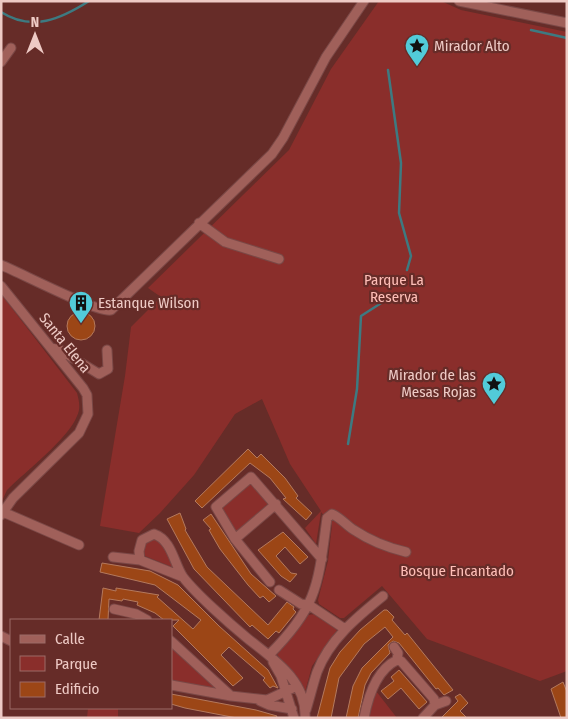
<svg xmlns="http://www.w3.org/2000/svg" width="568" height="719" font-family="'Fira Sans Condensed',sans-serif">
  <rect width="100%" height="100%" fill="#662c28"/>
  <path fill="#8a2e2b" d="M379,1H441L461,10L567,32V671L540,681L427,639L382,586L344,618H340L319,604L318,600L328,561L332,525L321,512L316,544L305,528L321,511L290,464L262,399L235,414L194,475L160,513L139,533L100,526L125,376L131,327L161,297L148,288L289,150L331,69Z
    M1,294L77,393C79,401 81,408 77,416C69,438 25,472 7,490L1,503Z
    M251,482L269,503L236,532L220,511L223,505Z
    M152,538L161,540L177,569L145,556L143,548L145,542Z
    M315,614L337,630L312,666L305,692L294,673L280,659L277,654L308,615Z
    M171,647L218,689L171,680Z
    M376,691L397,718H368Z
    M88,708H118V718H87Z"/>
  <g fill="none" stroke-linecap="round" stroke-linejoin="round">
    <path stroke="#3d7a81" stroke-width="2.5" d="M1,12C32,32 61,19 89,1
      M531,30L567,38
      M388,70L401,163L399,213L411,256L407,270
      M348,444L357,389L361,316L389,298"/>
  </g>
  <path fill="#9c4616" stroke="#b4795d" d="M67 326a14 14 0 1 1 28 0a14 14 0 1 1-28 0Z
    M248,449L257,458L261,454L285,478L298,496L296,498L312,513L306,520L283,499L286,498L270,478L250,463L202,508L195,501Z
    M180,513L186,529L185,530L207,567L268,625L287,602L294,607L293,609L296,612L279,633L276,631L268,639L252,625L250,627L194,569L167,519Z
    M211,514L251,574L276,596L269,602L263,596L260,598L248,585L220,549L209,530L211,529L203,520Z
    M283,532L308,557L300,564L285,547L276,556L291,573L297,574L290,582L281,576L258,550Z
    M102,563L150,571L178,585L219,626L268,670L278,688L273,686L270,688L263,680L265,678L229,647L221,655L243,678L233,686L173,626L179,620H164L155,613L137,605L138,602L123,599L122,601L109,599L108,620H99L103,588L116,591V588L159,595L157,597L193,629L201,620L155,585L100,572Z
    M384,610H387L394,617L392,620L405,635L407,633L453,690L444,695L438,688L436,689L399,643L393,641L388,645L390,653L371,673L365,685L358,718H346L353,686L362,668L393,637L385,627L364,644L339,678L331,718H317L330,668L340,652L360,630Z
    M399,670L427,702L419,709L401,688L388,699L381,691L394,681L391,677Z
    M563,682L567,692V718H561L551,689Z
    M171,694L256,710L277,716L276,718H237L185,708L171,704Z
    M460,694L468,703L460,711L467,718H441L458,701L455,697Z"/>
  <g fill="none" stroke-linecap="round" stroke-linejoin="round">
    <defs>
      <path id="minor" d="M459,1L567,23
        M1,62L11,48
        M199,223L225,242L279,259
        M1,265C19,272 99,314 111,310L272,154L283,138L326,57L364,1
        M1,286L83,388L87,395L88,414L79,433L13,498L1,515
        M51,348L60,350L99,374L108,369L107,350
        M3,512L79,545
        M235,539L276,504
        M113,557L140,560L183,577
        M140,560L139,551L142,540L154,534C172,540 174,564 183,577C196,594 230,624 247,638C273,659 307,680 305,718
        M270,582L235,539L216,507L251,477L322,559
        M279,590L301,604L309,605L345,629
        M114,609L136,614L147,620
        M1,636L11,641
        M171,641L231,696L267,700L297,686
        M394,647L398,653L397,660
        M269,655C318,606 318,585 327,518L332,514C341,518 346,525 354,530C369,540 389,548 406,552
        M273,662L281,676L294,718
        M171,685L231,696
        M260,701L269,705L292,709
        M306,710C310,697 313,684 317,672C329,640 357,617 383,596
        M364,718C368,697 376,670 397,660L401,661L434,699L435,705
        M423,718L435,705L446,701"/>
    </defs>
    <use href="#minor" stroke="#7a4846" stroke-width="11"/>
    <use href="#minor" stroke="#a0605a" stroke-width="9"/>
  </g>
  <defs>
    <symbol id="sight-pin" viewBox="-11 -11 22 30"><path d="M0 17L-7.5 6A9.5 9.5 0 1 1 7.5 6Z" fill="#52cbd9" stroke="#662c28"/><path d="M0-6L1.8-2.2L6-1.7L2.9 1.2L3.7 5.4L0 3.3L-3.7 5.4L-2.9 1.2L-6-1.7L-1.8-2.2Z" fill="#111"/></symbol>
    <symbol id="building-pin" viewBox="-11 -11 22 30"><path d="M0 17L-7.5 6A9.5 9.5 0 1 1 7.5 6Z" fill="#52cbd9" stroke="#662c28"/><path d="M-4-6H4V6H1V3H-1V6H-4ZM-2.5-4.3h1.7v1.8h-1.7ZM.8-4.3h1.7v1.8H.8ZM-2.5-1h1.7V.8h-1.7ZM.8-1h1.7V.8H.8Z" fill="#111"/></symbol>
  </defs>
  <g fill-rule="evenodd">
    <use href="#sight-pin" x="403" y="32" width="28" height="38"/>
    <use href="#building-pin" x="67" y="289" width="28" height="38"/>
    <use href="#sight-pin" x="480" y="370" width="28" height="38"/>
  </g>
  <g text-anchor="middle" stroke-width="4.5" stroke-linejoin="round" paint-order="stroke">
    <g font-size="15" fill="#eecac5" stroke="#662c28" text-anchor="start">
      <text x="434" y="51">Mirador Alto</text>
      <text x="98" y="308">Estanque Wilson</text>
      <text x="476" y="380" text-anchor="end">Mirador de las<tspan x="476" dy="17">Mesas Rojas</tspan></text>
    </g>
    <g font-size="15" fill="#ffbeb7" stroke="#662c28">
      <text x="394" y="285">Parque La<tspan x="394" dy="17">Reserva</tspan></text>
      <text x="457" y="576">Bosque Encantado</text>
    </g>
    <g font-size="15" fill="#eecac5" stroke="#662c28">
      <text transform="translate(65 343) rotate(51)" y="5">Santa Elena</text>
    </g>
  </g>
  <rect width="568" height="719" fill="none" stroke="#eecac5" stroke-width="5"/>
  <rect x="10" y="619" width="162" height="90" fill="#662c28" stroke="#9c6b67"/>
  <rect x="20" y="635" width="25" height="8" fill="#a0605a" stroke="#9c6b67"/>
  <text x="55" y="644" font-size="15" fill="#eecac5">Calle</text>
  <rect x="20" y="656" width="25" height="15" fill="#8a2e2b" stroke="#9c6b67"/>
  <text x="55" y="669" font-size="15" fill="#eecac5">Parque</text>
  <rect x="20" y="682" width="25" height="15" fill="#9c4616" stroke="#9c6b67"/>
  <text x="55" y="694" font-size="15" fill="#eecac5">Edificio</text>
  <g transform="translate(35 35)" stroke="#662c28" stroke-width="4" paint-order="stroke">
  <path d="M0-4L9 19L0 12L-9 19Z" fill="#eecac5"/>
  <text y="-8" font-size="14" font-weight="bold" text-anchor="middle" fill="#eecac5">N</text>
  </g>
</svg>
